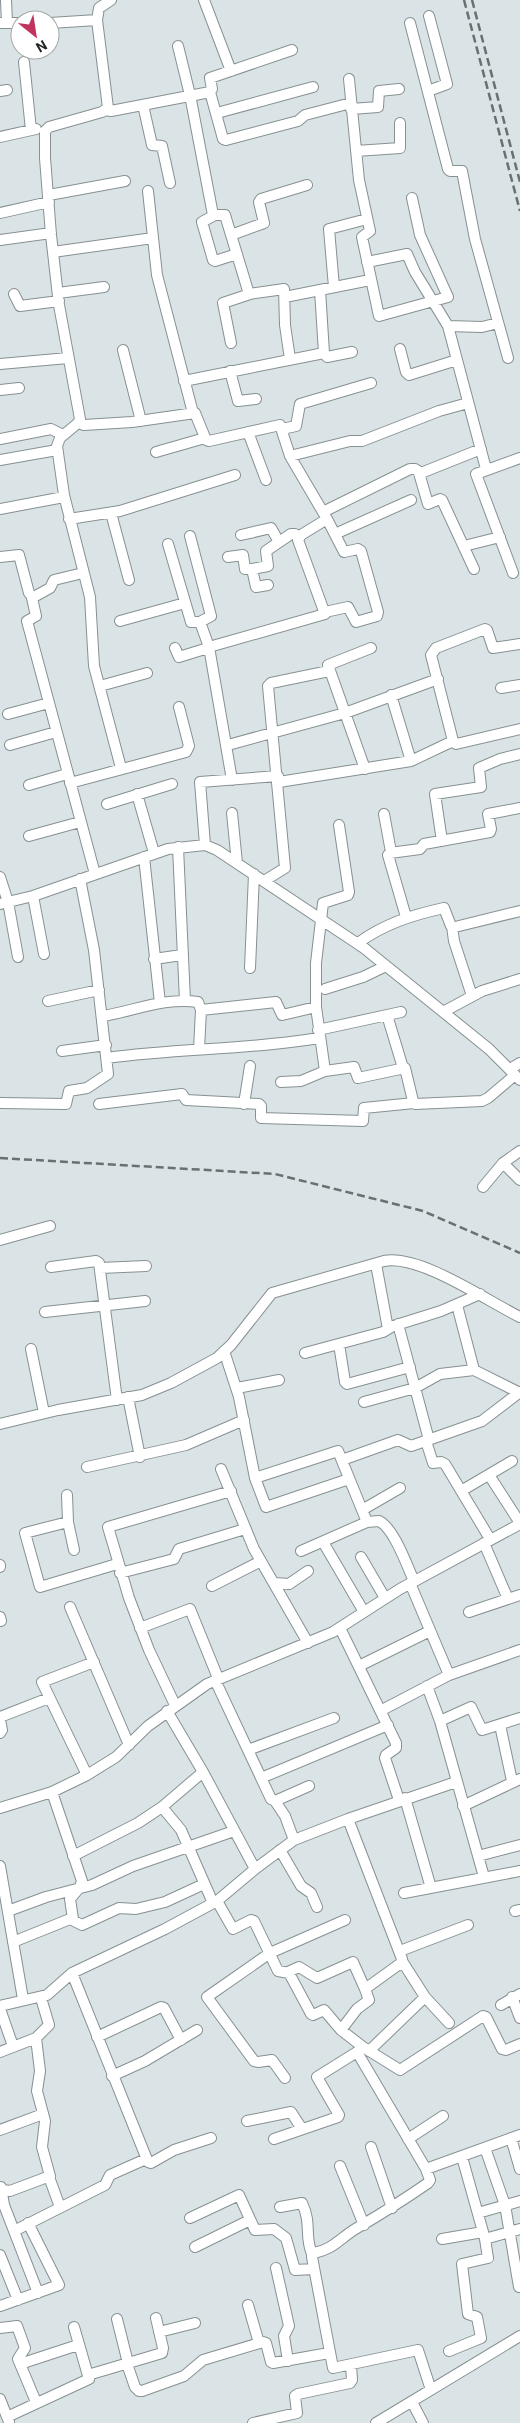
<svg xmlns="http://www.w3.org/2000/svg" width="520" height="2423" font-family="Roboto,sans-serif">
  <rect width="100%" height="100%" fill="#dae4e6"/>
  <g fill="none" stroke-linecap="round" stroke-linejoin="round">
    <defs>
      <path id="minor" d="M6,0L7,23
        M111,0L99,8L97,20L108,108L102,112L49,127L45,131V158L51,235L59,305L80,419L78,423L60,438L57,446L64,495L90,597L94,666L121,768
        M204,0L231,71
        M0,23H20
        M50,23L97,20
        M410,23L448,169L450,171H462L475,239L508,358
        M178,46L190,95L213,215H225L249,294L284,289L285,325L290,359
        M24,62L31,130
        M349,79L359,180L370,231L362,237L379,316L448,297L420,235L412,198
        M0,91L7,90
        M428,91L447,84L429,16
        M210,92L212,89L210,78L292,50
        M143,105L152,145L162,146L170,183
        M351,109L378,107L379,91L399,89
        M106,110L111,111L210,92L223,139L226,140L298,121L305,115L351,103
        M217,113L313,87
        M0,137L36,129
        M356,151L400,148V123
        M148,191L157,275L193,413
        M49,195L125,181
        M0,213L49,202
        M213,216L202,222L213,260L215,261L237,254
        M231,235L264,223L259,202L261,199L307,185
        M0,240L51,233
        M53,252L153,238
        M367,262L407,254L415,272L448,326L486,469
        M334,287L329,229L367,219
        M58,293L104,287
        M14,294L20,306L59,301
        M285,297L370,280
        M448,326L482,327L498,323
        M231,343L223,303L250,294
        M400,349L406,372L409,375L457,360
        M123,350L141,421
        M324,353L327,357L352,352
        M0,364L68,358
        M230,371L238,401L256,399
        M184,381L324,353L320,290
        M0,390L19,388
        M78,423L84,425L132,422L195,413L206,440L209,441L280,425L290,456L327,519L344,552L358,549L361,551L378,612L377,616L356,622L348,607L325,612
        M282,429L296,426L300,404L371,383
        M248,432L266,480
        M0,439L51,429L63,435
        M156,452L205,438
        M290,456L350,441H362L439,411L468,403
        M0,460L57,450
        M419,473L428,504L440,499L442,500L474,569
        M0,509L64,497
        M323,512L410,469H415L421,473L481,449
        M111,513L129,580
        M69,519L120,511L235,475
        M335,534L411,500
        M241,535L271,528L279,542
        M190,536L211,616L200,622L209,647
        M168,544L191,622H200
        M464,546L500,537
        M0,557L19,555L29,593L33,597
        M228,557L243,555L245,569H252
        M83,573L54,580L50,588L32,598L36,616L27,621L95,874
        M513,573L476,474L520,458
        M268,585L256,587L252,569L268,566L266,551L291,534H295L299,538
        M120,621L185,603
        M520,644L493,648L487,630L485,629L436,648L431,655L453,741L456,744L520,729
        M175,648L179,657L208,648
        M100,686L147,673
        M501,688L520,685
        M8,714L49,703
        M10,745L56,732
        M228,745L345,713L438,679
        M411,761L453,741
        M365,769L328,665L371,648
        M232,780L209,647L325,614L298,540L301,535L327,519
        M279,782L411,761L391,695
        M70,783L186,752L189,746L179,707
        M29,785L67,774
        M137,794L154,853
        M107,804L172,784
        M232,813L237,863
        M384,814L391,852
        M339,825L349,892L348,895L323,903L316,963V1007L325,1071L354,1067L358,1078L405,1068L413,1101L415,1104L482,1101L488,1098L515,1075
        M29,836L80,822
        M442,841L435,794L481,787L479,768L500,759L520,754
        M205,845L200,782L278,776
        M178,847L185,1001
        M144,857L160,1003
        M0,877L8,902L18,957
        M264,881L285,868L268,686L271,683L329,671
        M33,896L44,954
        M0,904L33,896L168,849L205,845L217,850L364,948L489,1049L520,1080
        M406,917L388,855L390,853L420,849L424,844L490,832L491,829L488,814L520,808
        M452,926L454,941L472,996
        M358,943C384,924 412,915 444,908L451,926L455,927L520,911
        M154,959L182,955
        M250,968L254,874
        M325,989L363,977L386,966
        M48,1001L99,990
        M443,1012L482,991L520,979
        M387,1015L403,1068
        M103,1016C134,1011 165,997 198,1002L201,1010L276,1002L282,1015L316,1007
        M318,1030L401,1012
        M199,1049L201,1010
        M62,1051L106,1045
        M107,1058C178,1048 249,1050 319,1038
        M510,1069L520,1063
        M281,1082L301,1081L325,1071
        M0,1103L66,1104L69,1091L87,1088L108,1074L94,950L80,879
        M99,1104L182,1094L186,1100L259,1104L261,1106V1118L363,1121L364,1108L414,1103
        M244,1104L250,1066
        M503,1163L520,1180
        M483,1187L503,1163L520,1151
        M0,1240L50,1226
        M376,1264L388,1329
        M51,1267L96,1261L99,1263L117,1400
        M100,1268L146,1266
        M457,1305L474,1370L520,1393
        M45,1312L145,1301
        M398,1324L429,1440
        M339,1344L345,1382L347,1384L410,1367
        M31,1349L44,1413
        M224,1351L239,1397L255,1478L266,1507L349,1479
        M305,1353L383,1332L393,1326L441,1311L480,1294
        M237,1388L279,1380
        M128,1397L140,1457
        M364,1402L415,1388L440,1374L474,1370
        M0,1424L58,1410L142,1395L171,1383L217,1358L231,1345L272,1293L384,1261C420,1254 487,1301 520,1317
        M426,1441L433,1463L441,1462L445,1464L490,1539
        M342,1460L398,1440L411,1446L482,1421L520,1392
        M87,1467L186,1445L244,1420
        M221,1469L254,1549L308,1643
        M489,1475L520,1523
        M255,1478L338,1451L367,1522
        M461,1491L512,1461
        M67,1495L68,1522L25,1533L40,1587L117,1564
        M362,1510L400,1488
        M68,1522L74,1550
        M323,1542L364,1612
        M484,1543L508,1599
        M301,1551L367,1522L379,1521C394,1528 407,1566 414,1581
        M361,1557L385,1598
        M0,1565V1567
        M120,1573L174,1559L179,1549L245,1529
        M275,1583L289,1584L308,1571
        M410,1583L449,1675
        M212,1586L261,1561
        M70,1607L129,1745
        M469,1612L520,1595
        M0,1617L1,1621
        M140,1628L190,1609L218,1678
        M340,1628L396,1743V1748L386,1755L385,1758L399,1800
        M359,1666L430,1631
        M215,1680L271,1799L275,1801L309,1786
        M427,1686L440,1721L484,1877
        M175,1705L149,1650L129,1598L108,1527L231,1491
        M382,1710L449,1675L520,1650
        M167,1711L203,1772L255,1869
        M0,1717L49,1698
        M0,1720L2,1730L0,1733
        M440,1721L471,1707L482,1730L520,1718
        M500,1725L512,1781
        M248,1750L334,1718
        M87,1775L42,1682L94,1662
        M261,1778L388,1725
        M52,1792L82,1881L80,1887L70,1899L73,1919
        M405,1798L431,1888
        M275,1801L285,1816L294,1840
        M463,1806L520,1779
        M162,1807L181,1830L213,1903
        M0,1808L52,1792L87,1775L116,1757L148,1726L207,1684L333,1632L400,1589L520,1524
        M348,1819L456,1782
        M280,1850L301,1886L311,1893L317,1907
        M73,1856L138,1823L162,1807L203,1772
        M478,1856L520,1845
        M0,1866L23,1999
        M404,1893L520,1871
        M217,1901L233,1929L251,1920L254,1921L278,1971L289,1973L311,2014L313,2015L324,2010L341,2030
        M8,1911L46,1897L92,1885L133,1866L234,1831
        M515,1911L520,1910
        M13,1942L70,1919L82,1925L119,1908L136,1909L165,1902L204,1884
        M400,1951L468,1925
        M402,1961L425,1997L449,2023
        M288,1972L299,1967L317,1978L353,1962L365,1989
        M72,1973L148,2162L151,2163L174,2150L211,2138
        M512,1997L520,2018
        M501,2005L520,1994
        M0,2006L47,1995L72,1973L165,1929L217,1901L255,1869L294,1840L348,1819L402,1959L401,1963L365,1989L369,2000L357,2009L341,2030L363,2047L357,2052L426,2169L520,2135
        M0,2009L13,2046
        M97,2037L161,2007L164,2008L181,2040
        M363,2047L400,2070L483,2016L486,2017L502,2049L506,2050L520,2044
        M369,2051L425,1997
        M0,2052L36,2038
        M112,2076L145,2061L197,2030
        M285,2078L272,2060L258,2062L254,2061L207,1997L270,1953L345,1920
        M247,2121L291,2112L302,2129
        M0,2130L43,2114
        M511,2138L520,2169
        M274,2139L338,2117L339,2115L317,2077L357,2052
        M408,2139L443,2116
        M371,2147L392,2208
        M485,2148L505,2205L519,2287
        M462,2157L485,2239
        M340,2166L364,2225
        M426,2169L430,2180L428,2183C405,2199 381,2214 357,2228C340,2238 334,2249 314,2253L312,2257L333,2368L418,2350L431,2390
        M49,2177L60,2207
        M0,2187L3,2190L10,2191L50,2176L42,2147L45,2121L37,2091L40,2071L36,2038L49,2025L41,1998
        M1,2187L4,2205L38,2293
        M280,2207L302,2203C312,2224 304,2235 312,2254
        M478,2213L520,2201
        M190,2218L239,2195L255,2230L274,2229L286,2238L295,2270L314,2269
        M14,2231L105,2185L110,2175L146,2159
        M442,2239L483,2232
        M195,2247L250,2220
        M0,2255L18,2300
        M276,2268L289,2326L284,2336L288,2361
        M248,2305L259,2343
        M0,2306L59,2285L28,2223
        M117,2319L128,2363
        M0,2328L17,2326L25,2348L18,2359L36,2402
        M159,2332L195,2323
        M449,2351L481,2338L477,2317L468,2314L462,2264L488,2258L485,2239L520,2229
        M20,2364L78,2345
        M127,2364L135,2387L139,2391H142L184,2376L203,2360L263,2342L266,2343L271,2362L273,2363L329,2353
        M88,2375L162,2353L163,2348L156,2318
        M0,2399L9,2422
        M412,2402L423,2423
        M7,2417L89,2379L74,2327
        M253,2423L297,2413L295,2396L298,2394L350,2383L352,2380L351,2365
        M376,2423L520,2336"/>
    </defs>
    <use href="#minor" stroke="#879092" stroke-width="12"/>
    <use href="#minor" stroke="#fff" stroke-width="10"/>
    <path stroke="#697071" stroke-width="2.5" stroke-dasharray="8 4" stroke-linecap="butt" d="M464,0L520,211
      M472,0L520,182
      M0,1158L275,1174L423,1211L520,1253"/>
  </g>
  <g transform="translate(35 35) rotate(150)"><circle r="24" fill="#ffffff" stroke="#a6a8a8"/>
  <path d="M0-4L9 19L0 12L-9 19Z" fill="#c2335e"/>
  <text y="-8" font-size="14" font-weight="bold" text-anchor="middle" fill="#212526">N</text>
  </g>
</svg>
